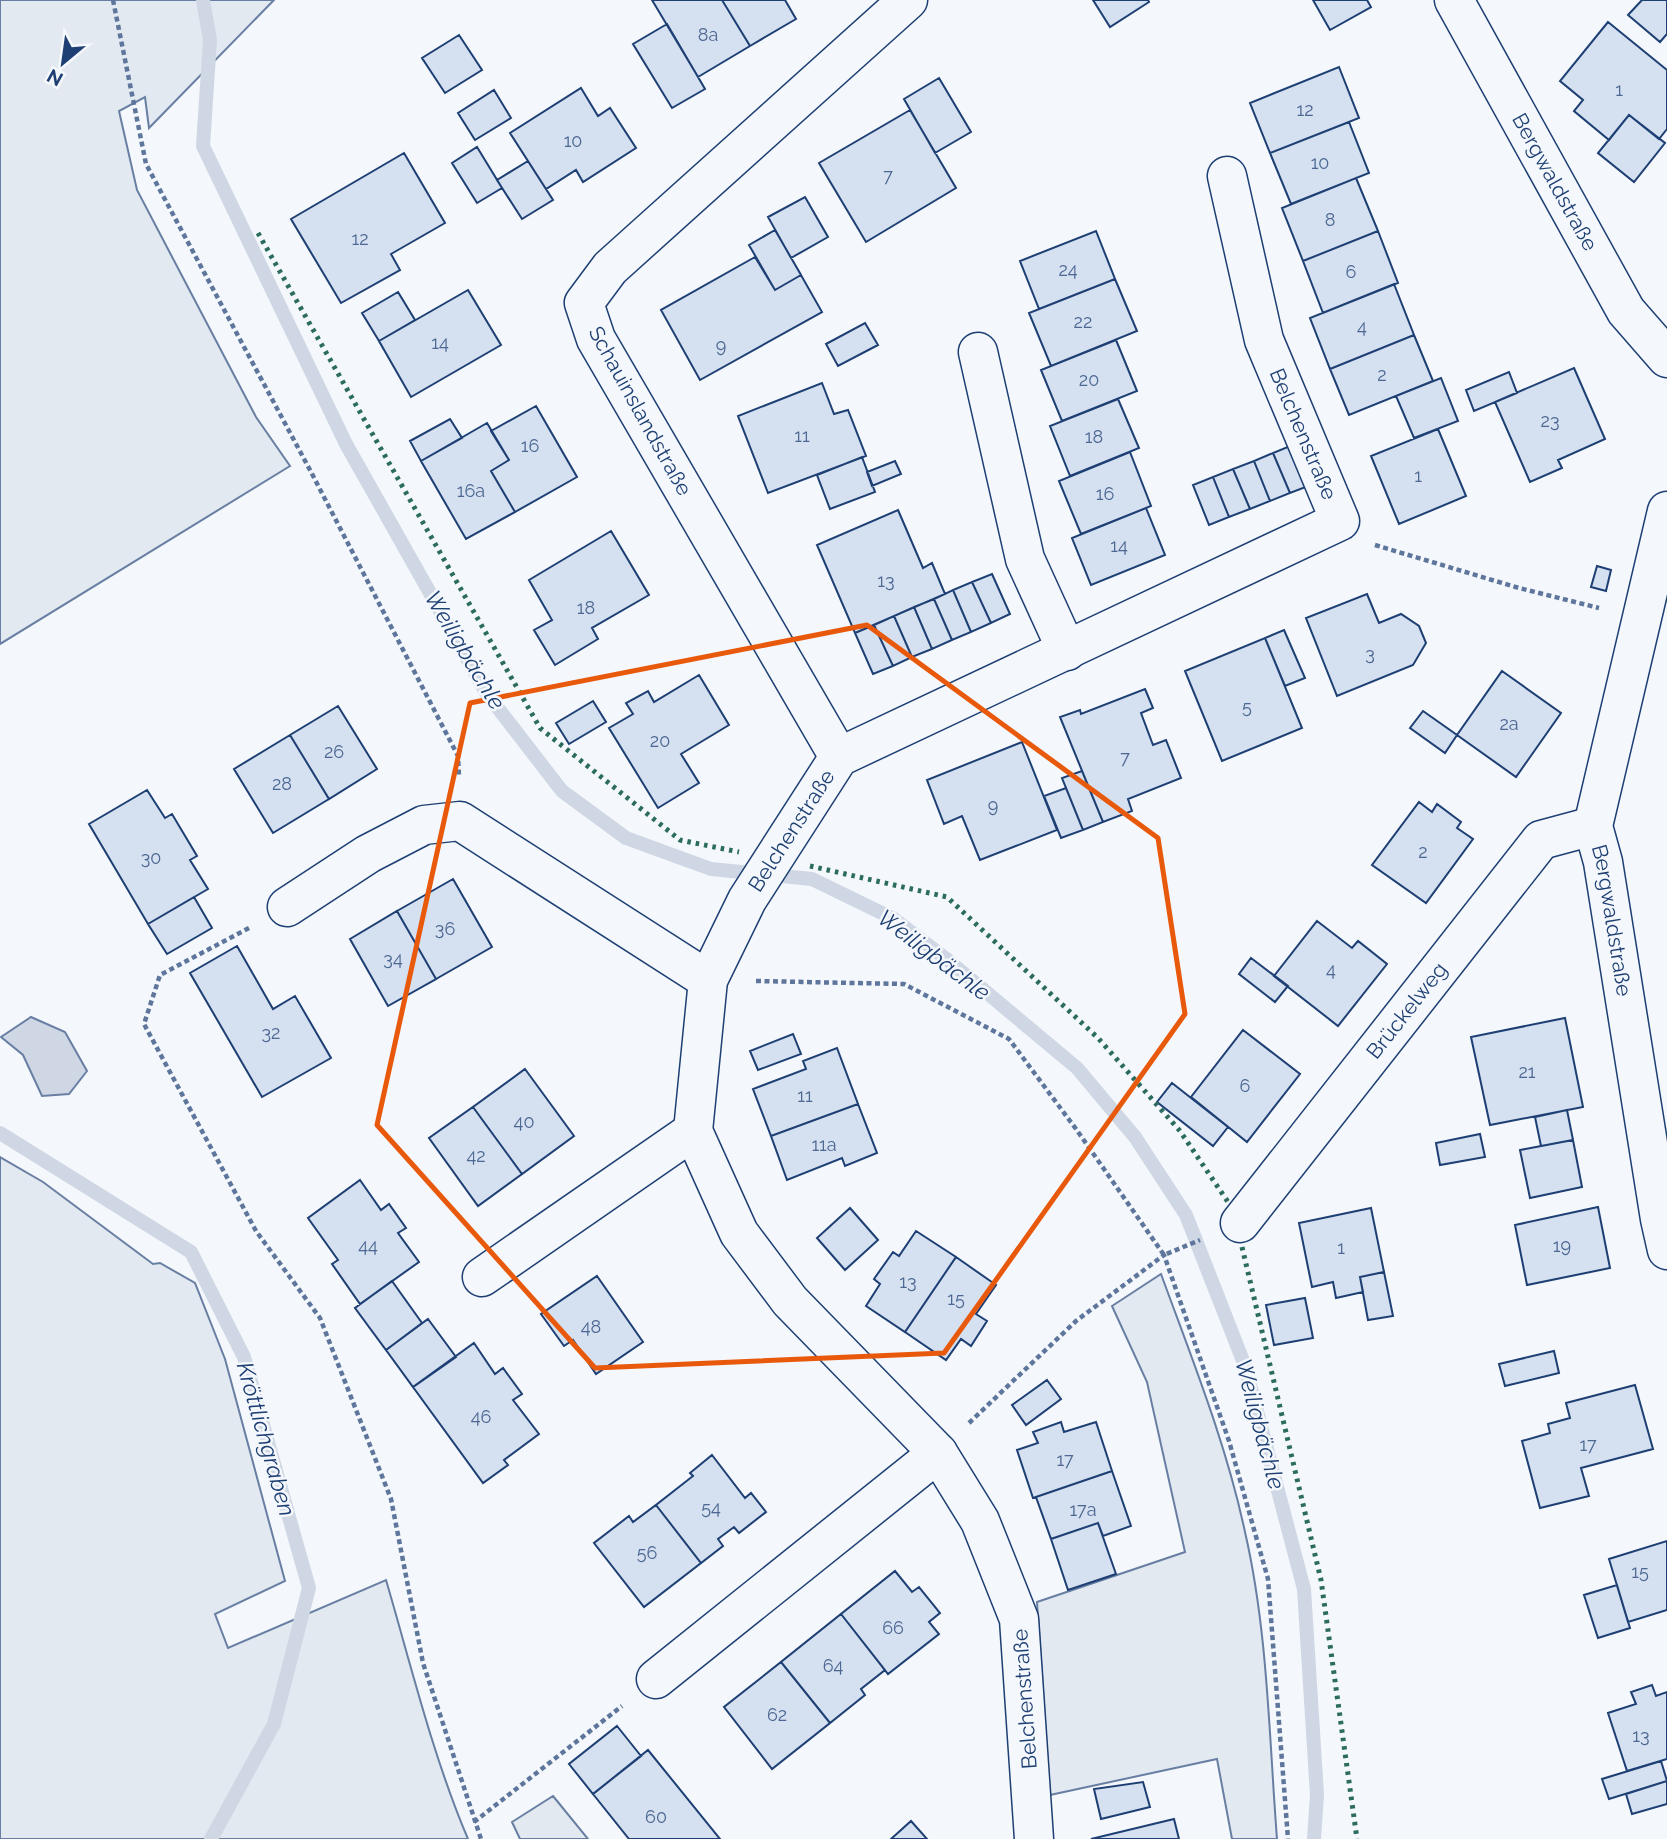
<svg xmlns="http://www.w3.org/2000/svg" width="1667" height="1839" font-family="Raleway,sans-serif">
  <rect width="100%" height="100%" fill="#f4f7fb"/>
  <path fill="#e3e9f0" stroke="#687fa3" stroke-width="2" d="M0,0H274L149,128L145,97L119,111L137,190L256,417L290,466L0,644Z
    M0,1157L43,1182L153,1264L160,1263L195,1283L225,1359L285,1581L215,1614L228,1648L386,1580C411,1665 433,1757 468,1839H0Z
    M1161,1274C1192,1359 1226,1443 1245,1532C1268,1632 1269,1737 1277,1839H1232L1217,1759L1050,1795L1037,1602L1185,1552L1147,1382L1112,1306Z
    M553,1796L588,1839H520L512,1822Z"/>
  <path fill="#cfd7e4" stroke="#687fa3" stroke-width="2" d="M31,1017L65,1032L87,1071L69,1094L42,1096L23,1055L1,1037Z"/>
  <g fill="none" stroke-linecap="round" stroke-linejoin="round">
    <path stroke="#cfd7e4" stroke-width="14" d="M203,0L210,40L203,146L346,444L487,694L562,791L626,838L711,869L812,879L894,919L949,961L1077,1068L1135,1137L1186,1215L1245,1366L1304,1589L1317,1795L1314,1839
      M0,1133L191,1252L244,1357L309,1588L274,1724L211,1839"/>
  </g>
  <path fill="#d5e0f0" stroke="#1d3f73" stroke-width="2" d="M652,0H722L750,46L698,77Z
    M722,0H785L796,19L750,46Z
    M1093,0H1148L1149,2L1110,27Z
    M1313,0H1367L1371,7L1330,30Z
    M1642,0H1667V34L1660,42L1628,15Z
    M1608,22L1667,70V129L1659,139L1629,115L1609,140L1574,111L1583,100L1560,81Z
    M667,24L705,89L672,108L633,44Z
    M459,35L482,70L445,93L422,58Z
    M1339,67L1359,118L1270,153L1250,103Z
    M939,78L971,132L935,153L904,99Z
    M581,88L598,116L610,108L636,148L583,182L576,170L546,189L510,133Z
    M494,90L511,118L475,140L458,113Z
    M910,110L956,188L866,242L819,163Z
    M1629,115L1665,143L1634,182L1598,153Z
    M1349,122L1369,173L1291,204L1270,153Z
    M477,147L502,188L477,203L452,163Z
    M404,153L445,223L391,254L400,270L341,303L291,219Z
    M528,161L553,200L522,219L497,180Z
    M1356,178L1378,231L1303,261L1282,208Z
    M805,197L828,237L791,258L768,217Z
    M775,230L801,275L775,290L749,245Z
    M1096,231L1115,279L1039,309L1020,261Z
    M1378,231L1398,283L1323,313L1303,261Z
    M755,257L775,290L801,275L822,312L700,380L661,310Z
    M1115,279L1137,331L1051,366L1029,313Z
    M1394,284L1414,335L1330,369L1310,318Z
    M468,290L501,345L411,397L379,341Z
    M398,292L415,320L379,341L362,313Z
    M865,323L878,345L838,366L826,344Z
    M1414,335L1433,381L1349,415L1330,369Z
    M1116,340L1137,391L1062,421L1041,370Z
    M1574,368L1605,439L1558,460L1562,468L1530,482L1495,402Z
    M1509,372L1517,393L1474,411L1466,390Z
    M1441,378L1458,421L1414,438L1396,396Z
    M822,383L834,414L848,410L866,456L768,493L738,416Z
    M1118,399L1139,448L1070,476L1050,426Z
    M536,406L577,477L515,512L491,471L509,460L491,431Z
    M450,419L462,438L421,461L410,441Z
    M487,423L509,460L491,471L515,512L466,539L421,461Z
    M1438,429L1466,496L1399,524L1371,456Z
    M1295,444L1311,485L1290,493L1273,453Z
    M1130,452L1151,506L1081,534L1059,481Z
    M1273,453L1290,493L1270,501L1254,461Z
    M862,457L875,492L830,509L817,475Z
    M895,461L901,474L872,486L867,472Z
    M1254,461L1270,501L1250,509L1233,469Z
    M1233,469L1250,509L1229,517L1213,477Z
    M1213,477L1229,517L1209,525L1193,485Z
    M1146,508L1165,555L1091,585L1072,538Z
    M898,510L923,568L932,563L945,594L855,633L817,545Z
    M611,531L649,595L592,628L598,639L555,665L534,630L552,620L529,580Z
    M1597,566L1611,570L1606,591L1591,587Z
    M992,574L1010,614L991,623L972,582Z
    M972,582L991,623L971,632L953,590Z
    M953,590L971,632L952,640L934,599Z
    M1367,594L1379,623L1401,614L1419,626L1426,643L1413,665L1337,696L1306,618Z
    M934,599L952,640L932,649L914,607Z
    M914,607L932,649L912,657L894,616Z
    M894,616L912,657L893,666L874,625Z
    M874,625L893,666L873,674L855,633Z
    M1284,630L1305,678L1285,686L1265,638Z
    M1265,638L1302,728L1222,761L1185,671Z
    M1502,671L1561,713L1516,777L1457,735Z
    M699,675L729,725L681,754L699,783L658,808L609,728L633,714L626,703L648,691L654,702Z
    M1145,689L1153,708L1141,713L1153,745L1166,740L1181,778L1128,799L1132,811L1103,822L1060,717L1080,710L1081,714Z
    M593,701L606,722L569,744L556,723Z
    M338,706L377,769L329,799L290,735Z
    M1423,711L1457,735L1445,753L1410,728Z
    M290,735L329,799L273,833L234,769Z
    M1022,742L1057,830L980,860L962,816L944,824L927,780Z
    M1082,771L1103,822L1083,830L1062,778Z
    M1066,788L1083,830L1061,838L1044,796Z
    M147,790L165,818L172,814L197,856L190,860L208,889L148,924L89,824Z
    M1419,802L1432,812L1437,804L1461,822L1457,828L1473,839L1426,903L1372,865Z
    M453,879L492,947L436,979L397,911Z
    M194,897L212,928L167,954L148,924Z
    M397,911L436,979L388,1006L350,939Z
    M1317,921L1352,948L1358,941L1387,964L1338,1026L1274,976Z
    M237,946L273,1009L295,996L331,1058L262,1097L190,973Z
    M1251,958L1288,986L1275,1002L1239,974Z
    M1565,1018L1583,1107L1490,1125L1471,1037Z
    M1243,1030L1300,1074L1247,1142L1191,1097Z
    M793,1034L801,1054L758,1070L750,1051Z
    M837,1048L858,1104L771,1136L753,1089L806,1069L803,1061Z
    M525,1069L574,1136L522,1174L473,1107Z
    M1172,1083L1228,1127L1213,1146L1157,1102Z
    M858,1104L877,1153L845,1166L842,1158L787,1180L771,1136Z
    M473,1107L522,1174L478,1206L429,1138Z
    M1567,1110L1573,1140L1541,1146L1535,1117Z
    M1480,1134L1485,1157L1440,1165L1436,1143Z
    M1573,1140L1582,1187L1530,1198L1520,1150Z
    M360,1180L381,1210L389,1204L406,1228L398,1233L419,1262L360,1304L332,1264L338,1260L308,1218Z
    M1598,1207L1610,1268L1527,1285L1515,1225Z
    M850,1208L878,1240L845,1270L817,1238Z
    M1371,1208L1384,1272L1360,1277L1363,1292L1336,1298L1333,1282L1312,1287L1299,1223Z
    M916,1231L956,1257L905,1332L866,1306L880,1284L874,1279L893,1252L899,1256Z
    M956,1257L996,1285L976,1314L987,1321L971,1346L961,1339L946,1360L905,1332Z
    M1384,1272L1393,1316L1368,1320L1360,1277Z
    M597,1276L643,1342L596,1374L573,1340L564,1346L541,1314Z
    M392,1281L422,1323L386,1350L355,1308Z
    M1305,1298L1313,1338L1274,1345L1266,1305Z
    M428,1319L456,1357L413,1387L386,1350Z
    M474,1343L495,1374L503,1368L522,1394L513,1400L539,1434L504,1460L508,1465L483,1483L413,1387Z
    M1554,1351L1559,1373L1505,1386L1499,1364Z
    M1047,1380L1061,1399L1026,1425L1012,1405Z
    M1635,1385L1653,1449L1581,1468L1589,1496L1540,1508L1522,1441L1550,1433L1548,1424L1570,1418L1566,1403Z
    M1061,1422L1064,1432L1096,1422L1112,1471L1033,1498L1017,1450L1038,1443L1033,1432Z
    M712,1455L745,1498L751,1493L766,1512L739,1533L734,1527L718,1539L723,1546L701,1563L656,1505L693,1476L690,1473Z
    M1112,1471L1131,1526L1103,1536L1098,1523L1051,1539L1036,1497Z
    M656,1505L701,1563L644,1607L594,1543L629,1516L633,1522Z
    M1098,1523L1116,1574L1068,1590L1051,1539Z
    M1667,1541V1610L1628,1622L1609,1559Z
    M895,1571L912,1592L919,1587L940,1613L929,1622L939,1634L888,1674L841,1614Z
    M1617,1585L1630,1628L1598,1638L1584,1595Z
    M841,1614L885,1670L861,1689L865,1695L830,1723L781,1662Z
    M781,1662L830,1723L772,1769L724,1707Z
    M1652,1685L1656,1696L1667,1692V1759L1627,1771L1608,1713L1636,1704L1631,1692Z
    M617,1726L641,1756L593,1794L569,1764Z
    M648,1750L720,1839H629L593,1794Z
    M1661,1761L1667,1781L1609,1799L1602,1779Z
    M1667,1781V1804L1632,1814L1626,1794Z
    M1143,1782L1150,1807L1101,1819L1094,1789Z
    M1174,1819L1179,1839H1091Z
    M911,1821L927,1839H891Z"/>
  <g fill="none" stroke-linecap="round" stroke-linejoin="round">
    <defs>
      <g id="minor">
        <path id="s1" d="M1454,0L1626,311L1667,358"/>
        <path d="M978,352L1025,559L1067,651"/>
        <path id="s2" d="M1667,511L1593,826L1603,862L1660,1219L1667,1250"/>
        <path d="M839,757L596,339L584,303L610,268L908,0"/>
        <path d="M287,907L368,854L424,825L460,821L708,980"/>
        <path id="s3" d="M1240,1223L1541,840L1593,826"/>
        <path d="M482,1277L693,1131"/>
        <path d="M656,1679L938,1453"/>
        <path id="s4" d="M1034,1839L1019,1619L980,1521L938,1453L790,1301L739,1233L693,1131L708,980L747,900L839,757L1340,521L1264,340L1227,176"/>
      </g>
    </defs>
    <use href="#minor" stroke="#1d3f73" stroke-width="41"/>
    <path stroke="#5e769c" stroke-width="4.5" stroke-dasharray="5 3.5" stroke-linecap="butt" d="M113,0L146,164L310,470L458,756L459,776
      M1375,545L1519,588L1599,608
      M249,928L160,975L144,1024L256,1231L320,1318L391,1499L423,1663L481,1839
      M756,981L904,984L1009,1039L1076,1129L1164,1255L1200,1240
      M969,1423L1076,1321L1164,1255L1229,1441L1268,1579L1288,1839
      M474,1822L622,1706"/>
    <use href="#minor" stroke="#f4f7fb" stroke-width="38"/>
    <path stroke="#2c6c60" stroke-width="5" stroke-dasharray="3.5 5" stroke-linecap="butt" d="M258,233L540,728L680,840L739,852
      M810,866L947,897L1098,1038L1180,1131L1230,1205
      M1242,1247L1321,1580L1357,1839"/>
  </g>
  <path fill="none" stroke="#e8590c" stroke-width="5" stroke-linejoin="round" d="M867,625L1158,838L1185,1014L944,1353L595,1368L377,1125L470,703Z"/>
  <g text-anchor="middle" stroke-width="5" stroke-linejoin="round" paint-order="stroke">
    <g font-size="18" fill="#4b6792">
      <text x="708" y="41">8a</text>
      <text x="1619" y="96">1</text>
      <text x="1305" y="116">12</text>
      <text x="573" y="147">10</text>
      <text x="1320" y="169">10</text>
      <text x="888" y="182">7</text>
      <text x="1330" y="226">8</text>
      <text x="360" y="245">12</text>
      <text x="1068" y="276">24</text>
      <text x="1351" y="278">6</text>
      <text x="1083" y="328">22</text>
      <text x="1362" y="333">4</text>
      <text x="440" y="349">14</text>
      <text x="721" y="352">9</text>
      <text x="1382" y="381">2</text>
      <text x="1089" y="386">20</text>
      <text x="1550" y="427">23</text>
      <text x="802" y="442">11</text>
      <text x="1094" y="443">18</text>
      <text x="530" y="452">16</text>
      <text x="1418" y="482">1</text>
      <text x="471" y="497">16a</text>
      <text x="1105" y="500">16</text>
      <text x="1119" y="552">14</text>
      <text x="886" y="587">13</text>
      <text x="586" y="614">18</text>
      <text x="1370" y="660">3</text>
      <text x="1247" y="713">5</text>
      <text x="1509" y="730">2a</text>
      <text x="660" y="747">20</text>
      <text x="334" y="758">26</text>
      <text x="1125" y="764">7</text>
      <text x="282" y="790">28</text>
      <text x="993" y="812">9</text>
      <text x="1423" y="858">2</text>
      <text x="151" y="864">30</text>
      <text x="445" y="935">36</text>
      <text x="393" y="965">34</text>
      <text x="1331" y="976">4</text>
      <text x="271" y="1039">32</text>
      <text x="1527" y="1078">21</text>
      <text x="1245" y="1092">6</text>
      <text x="805" y="1102">11</text>
      <text x="524" y="1128">40</text>
      <text x="824" y="1151">11a</text>
      <text x="476" y="1162">42</text>
      <text x="368" y="1252">44</text>
      <text x="1562" y="1252">19</text>
      <text x="1341" y="1254">1</text>
      <text x="908" y="1288">13</text>
      <text x="956" y="1305">15</text>
      <text x="591" y="1333">48</text>
      <text x="481" y="1423">46</text>
      <text x="1588" y="1451">17</text>
      <text x="1065" y="1466">17</text>
      <text x="711" y="1514">54</text>
      <text x="1083" y="1516">17a</text>
      <text x="647" y="1559">56</text>
      <text x="1640" y="1578">15</text>
      <text x="893" y="1634">66</text>
      <text x="833" y="1672">64</text>
      <text x="777" y="1721">62</text>
      <text x="1641" y="1742">13</text>
      <text x="656" y="1823">60</text>
    </g>
    <g font-size="21" fill="#1d3f73" stroke="#f4f7fb">
      <text dy="7" stroke="none"><textPath href="#s1" startOffset="208">Bergwaldstraße</textPath></text>
      <text transform="translate(640 411) rotate(61)" y="7">Schauinslandstraße</text>
      <text transform="translate(1303 434) rotate(67)" y="7">Belchenstraße</text>
      <text dy="7" stroke="none"><textPath href="#s4" startOffset="1138">Belchenstraße</textPath></text>
      <text dy="7" stroke="none"><textPath href="#s2" startOffset="420">Bergwaldstraße</textPath></text>
      <text dy="7" stroke="none"><textPath href="#s3" startOffset="270">Brückelweg</textPath></text>
      <text transform="translate(1025 1699) rotate(-94)" y="7">Belchenstraße</text>
    </g>
    <g font-size="23" font-style="italic" fill="#1d3f73" stroke="#f4f7fb">
      <text transform="translate(465 650) rotate(59)" y="8">Weiligbächle</text>
      <text transform="translate(934 955) rotate(37)" y="8">Weiligbächle</text>
      <text transform="translate(1260 1424) rotate(75)" y="8">Weiligbächle</text>
      <text transform="translate(266 1439) rotate(74)" y="8">Kröttlichgraben</text>
    </g>
  </g>
  <g transform="translate(63 63) rotate(209)" stroke="#f4f7fb" stroke-width="5" paint-order="stroke">
  <path d="M0-5L12 26L0 18L-12 26Z" fill="#1d3f73"/>
  <text y="-10" font-size="19" font-weight="bold" text-anchor="middle" fill="#1d3f73">N</text>
  </g>
</svg>
